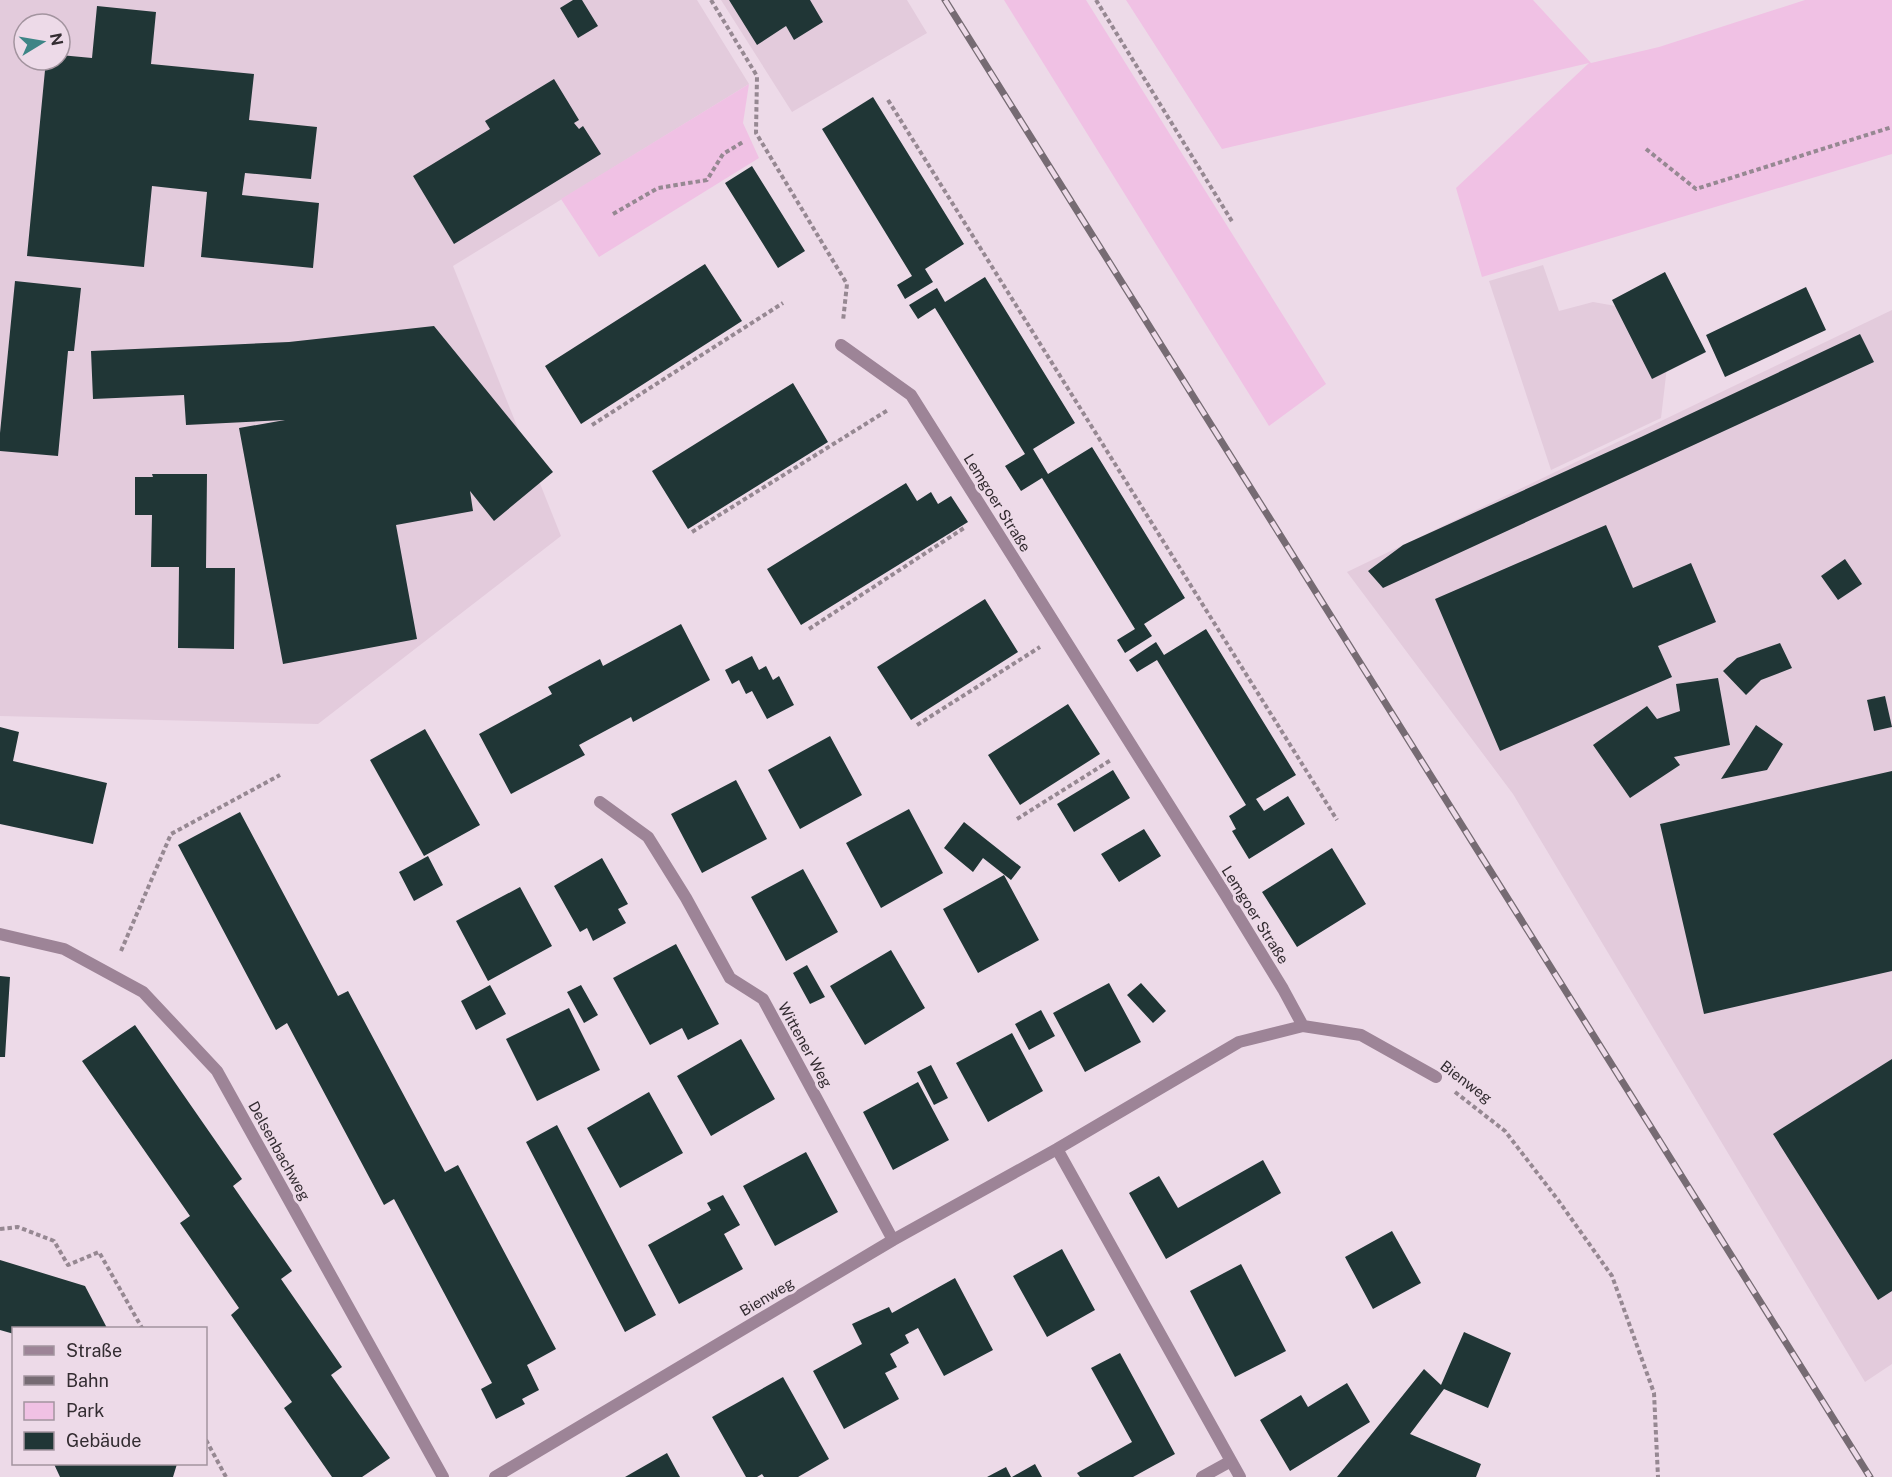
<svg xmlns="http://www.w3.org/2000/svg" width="1892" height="1477" font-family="'Public Sans',sans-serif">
  <rect width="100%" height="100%" fill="#eddae8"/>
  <path fill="#e3cbdc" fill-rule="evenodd" d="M0,0H697L749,84L453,266L561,536L318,724L0,716ZM24,24H60V60H24Z
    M721,0H907L927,33L792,112Z
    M1543,265L1559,311L1593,302L1673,316L1661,418L1551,470L1489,281Z
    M1892,310V1364L1865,1382L1513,794L1347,572Z"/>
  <path fill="#f0c1e4" d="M1004,0H1086L1326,384L1269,426Z
    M1126,0H1533L1591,63L1659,47L1805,0H1892V154L1482,277L1456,188L1589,63L1222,149Z
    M749,84L743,123L759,158L599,257L561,199Z"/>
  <path fill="#203636" d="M573,0H582L598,26L578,38L560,8Z
    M729,0H810L823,22L794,40L786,26L757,45Z
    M97,6L156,12L151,64L254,74L249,120L317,127L311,179L245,173L242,195L319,203L313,268L201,257L207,192L152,186L144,267L27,256L46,60H60V55L92,58Z
    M554,79L579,120L574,123L579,129L583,126L601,154L454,244L413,176L490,129L485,121Z
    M873,97L964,244L925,269L933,282L905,299L897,285L912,276L822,129Z
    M752,166L805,251L778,268L725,183Z
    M705,264L742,321L581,424L545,366Z
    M1665,272L1706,352L1652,379L1612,300Z
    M985,277L1075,423L1033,449L1048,474L1092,447L1185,598L1144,624L1152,636L1125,653L1117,640L1135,629L1042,478L1021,491L1005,466L1025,454L935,308L918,319L909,305L937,288L945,302Z
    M15,281L81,288L74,351H68L58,456L0,451V433Z
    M1806,287L1826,330L1725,377L1706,335Z
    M434,326L553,472L494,521L470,491L473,511L396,525L417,639L283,664L239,428L285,420L186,425L184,395L93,399L91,351L289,342Z
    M1860,334L1874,362L1383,588L1368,571L1403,545L1641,437Z
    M793,383L828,442L688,529L652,471Z
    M152,474H207L206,568H235L234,649L178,648L179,567H151L152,515H135V477H153Z
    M906,483L917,501L931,492L938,504L951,496L968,522L801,625L767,569Z
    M1606,525L1633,588L1691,563L1716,622L1658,646L1672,677L1500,751L1435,599Z
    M1845,559L1862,584L1838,600L1821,576Z
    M985,599L1018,652L911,720L877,667Z
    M681,624L710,680L633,722L631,717L579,745L585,755L511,794L479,734L552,694L548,687L600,659L603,666Z
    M1206,629L1296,775L1256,799L1264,811L1288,796L1305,824L1249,859L1232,831L1236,829L1229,816L1246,805L1157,660L1137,672L1129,660L1156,642L1164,655Z
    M1780,643L1792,668L1761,680L1746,695L1723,671L1737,658Z
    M752,656L759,670L766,666L773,680L779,676L794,705L767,719L752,691L746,694L739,680L732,684L725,670Z
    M1718,678L1730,745L1674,757L1680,765L1630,798L1593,745L1647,706L1657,719L1680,711L1676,684Z
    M1885,696L1892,727L1874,731L1867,700Z
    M1068,704L1100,754L1020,805L988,755Z
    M1756,725L1783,744L1767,770L1721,779Z
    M0,727L19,732L13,761L107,783L93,844L0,824Z
    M425,729L480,825L424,856L370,760Z
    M830,736L862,795L800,829L768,770Z
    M1113,770L1130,798L1074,832L1057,804Z
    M1892,771V971L1704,1014L1660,824Z
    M736,780L767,839L702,873L671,814Z
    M909,809L943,873L881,908L846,843Z
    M240,812L338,996L348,991L445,1172L458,1165L556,1349L527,1365L539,1390L522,1399L525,1404L496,1419L481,1389L492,1383L394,1199L384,1205L287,1023L276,1030L178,845Z
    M964,822L1021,867L1011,880L983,858L973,872L944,848Z
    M1144,829L1161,856L1119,882L1101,854Z
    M1332,848L1366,904L1297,947L1262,892Z
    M428,856L443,885L414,901L399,872Z
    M602,858L628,904L618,909L626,923L593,941L587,928L580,932L554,886Z
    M803,869L838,932L786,961L751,897Z
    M1004,875L1039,940L978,973L943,909Z
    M520,887L552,946L488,981L456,921Z
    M676,944L719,1024L688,1040L682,1028L650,1045L613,978Z
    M891,950L925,1008L865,1045L830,986Z
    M807,965L825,997L810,1004L793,973Z
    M0,976L10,977L5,1057H0Z
    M1109,983L1141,1042L1085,1072L1053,1013Z
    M1141,983L1166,1011L1153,1023L1127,995Z
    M490,985L506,1014L476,1030L461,1001Z
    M581,985L598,1015L584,1023L567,992Z
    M569,1008L600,1070L537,1101L506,1039Z
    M1041,1010L1055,1036L1029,1050L1015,1024Z
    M135,1025L242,1179L233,1186L292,1271L281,1279L342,1367L331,1375L390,1458L362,1477H332L284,1408L292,1402L231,1315L239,1308L180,1223L190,1216L82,1061Z
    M1012,1033L1043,1091L988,1122L956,1063Z
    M741,1039L775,1099L711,1136L677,1076Z
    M1892,1059V1291L1878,1300L1773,1134Z
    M931,1065L948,1098L934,1105L917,1072Z
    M918,1082L949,1140L893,1170L863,1112Z
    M649,1092L683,1153L620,1188L587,1128Z
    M557,1125L656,1315L625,1332L526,1142Z
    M806,1152L838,1212L775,1246L743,1186Z
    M1263,1160L1281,1193L1166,1259L1129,1193L1159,1176L1178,1208Z
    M723,1195L740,1225L724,1234L743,1269L679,1304L648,1245L711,1210L707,1203Z
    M1392,1231L1421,1283L1373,1309L1345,1257Z
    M1062,1249L1095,1310L1047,1337L1013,1276Z
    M0,1260L85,1286L107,1328H14V1334L0,1330Z
    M1241,1264L1286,1351L1235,1377L1190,1291Z
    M955,1278L993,1350L944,1376L918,1328L905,1335L909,1343L890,1354L897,1367L885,1373L899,1399L844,1429L813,1371L862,1344L852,1324L889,1307L892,1313Z
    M1464,1332L1511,1353L1488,1408L1444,1389L1410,1434L1481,1464L1476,1477H1337L1424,1369L1441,1385Z
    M1120,1353L1175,1454L1133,1477H1080L1077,1473L1132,1442L1091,1368Z
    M783,1377L829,1459L798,1477H764L762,1474L757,1477H746L712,1417Z
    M1347,1383L1370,1422L1290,1471L1260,1420L1301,1395L1308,1407Z
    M667,1453L680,1477H625Z
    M54,1464H177L173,1477H60Z
    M1035,1464L1042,1477H1012Z
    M1006,1467L1011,1477H987Z"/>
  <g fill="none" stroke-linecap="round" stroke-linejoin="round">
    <path stroke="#968892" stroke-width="4" stroke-dasharray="4.5 3" stroke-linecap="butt" d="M711,0L757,76L756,133L847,284L843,321
      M1096,0L1233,223
      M888,100L1337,820
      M1646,149L1696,189L1892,127
      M613,214L658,188L707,180L723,154L743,142
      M592,425L783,303
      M692,532L888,410
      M809,629L964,528
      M917,725L1040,647
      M1017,819L1111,760
      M121,951L171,834L280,775
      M1455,1092L1505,1131L1558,1200L1612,1276L1654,1393L1658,1477
      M0,1229L18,1227L54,1241L68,1265L99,1252L142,1328
      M206,1440L226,1477"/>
    <path stroke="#9d8497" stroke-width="12" d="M841,345L911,395L1225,894L1283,989L1303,1026
      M600,802L648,837L686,898L730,978L763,999L893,1240
      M0,934L64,949L143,992L217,1071L443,1477
      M1057,1149L1240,1477
      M495,1477L893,1240L1057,1149L1239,1042L1303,1026L1361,1035L1436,1077
      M1202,1477L1231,1461"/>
    <defs>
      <path id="rail" d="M945,0L1870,1477"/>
    </defs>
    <use href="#rail" stroke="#766b73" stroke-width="7"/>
    <use href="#rail" stroke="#eddae8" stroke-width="4.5" stroke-dasharray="14" stroke-linecap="butt"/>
  </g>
  <g text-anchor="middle" stroke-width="6" stroke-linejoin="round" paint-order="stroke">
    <g font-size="15" fill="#332c31" stroke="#eddae8">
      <text transform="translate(997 503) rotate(58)" y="5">Lemgoer Straße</text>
      <text transform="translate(1255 915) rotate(58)" y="5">Lemgoer Straße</text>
      <text transform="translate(805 1045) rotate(61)" y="5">Wittener Weg</text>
      <text transform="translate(1466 1082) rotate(37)" y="5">Bienweg</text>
      <text transform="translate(279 1151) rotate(61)" y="5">Delsenbachweg</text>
      <text transform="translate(767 1297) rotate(-31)" y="5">Bienweg</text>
    </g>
  </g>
  <rect x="12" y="1327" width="195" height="138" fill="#eddae8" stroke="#a3949f" stroke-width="1.5"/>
  <rect x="24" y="1346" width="30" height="9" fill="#9d8497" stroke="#a3949f" stroke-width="1.5"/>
  <text x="66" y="1357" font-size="18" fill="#332c31">Straße</text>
  <rect x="24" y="1376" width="30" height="9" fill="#766b73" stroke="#a3949f" stroke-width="1.5"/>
  <text x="66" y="1387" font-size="18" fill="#332c31">Bahn</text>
  <rect x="24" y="1402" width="30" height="18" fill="#f0c1e4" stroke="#a3949f" stroke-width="1.5"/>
  <text x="66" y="1417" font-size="18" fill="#332c31">Park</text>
  <rect x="24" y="1432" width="30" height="18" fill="#203636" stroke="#a3949f" stroke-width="1.5"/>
  <text x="66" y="1447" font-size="18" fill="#332c31">Gebäude</text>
  <g transform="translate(42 42) rotate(79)"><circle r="28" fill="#eddae8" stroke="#a3949f" stroke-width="1.5"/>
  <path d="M0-4.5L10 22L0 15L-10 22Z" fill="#3d8586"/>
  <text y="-9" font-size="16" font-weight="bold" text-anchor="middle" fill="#332c31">N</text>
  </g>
</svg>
